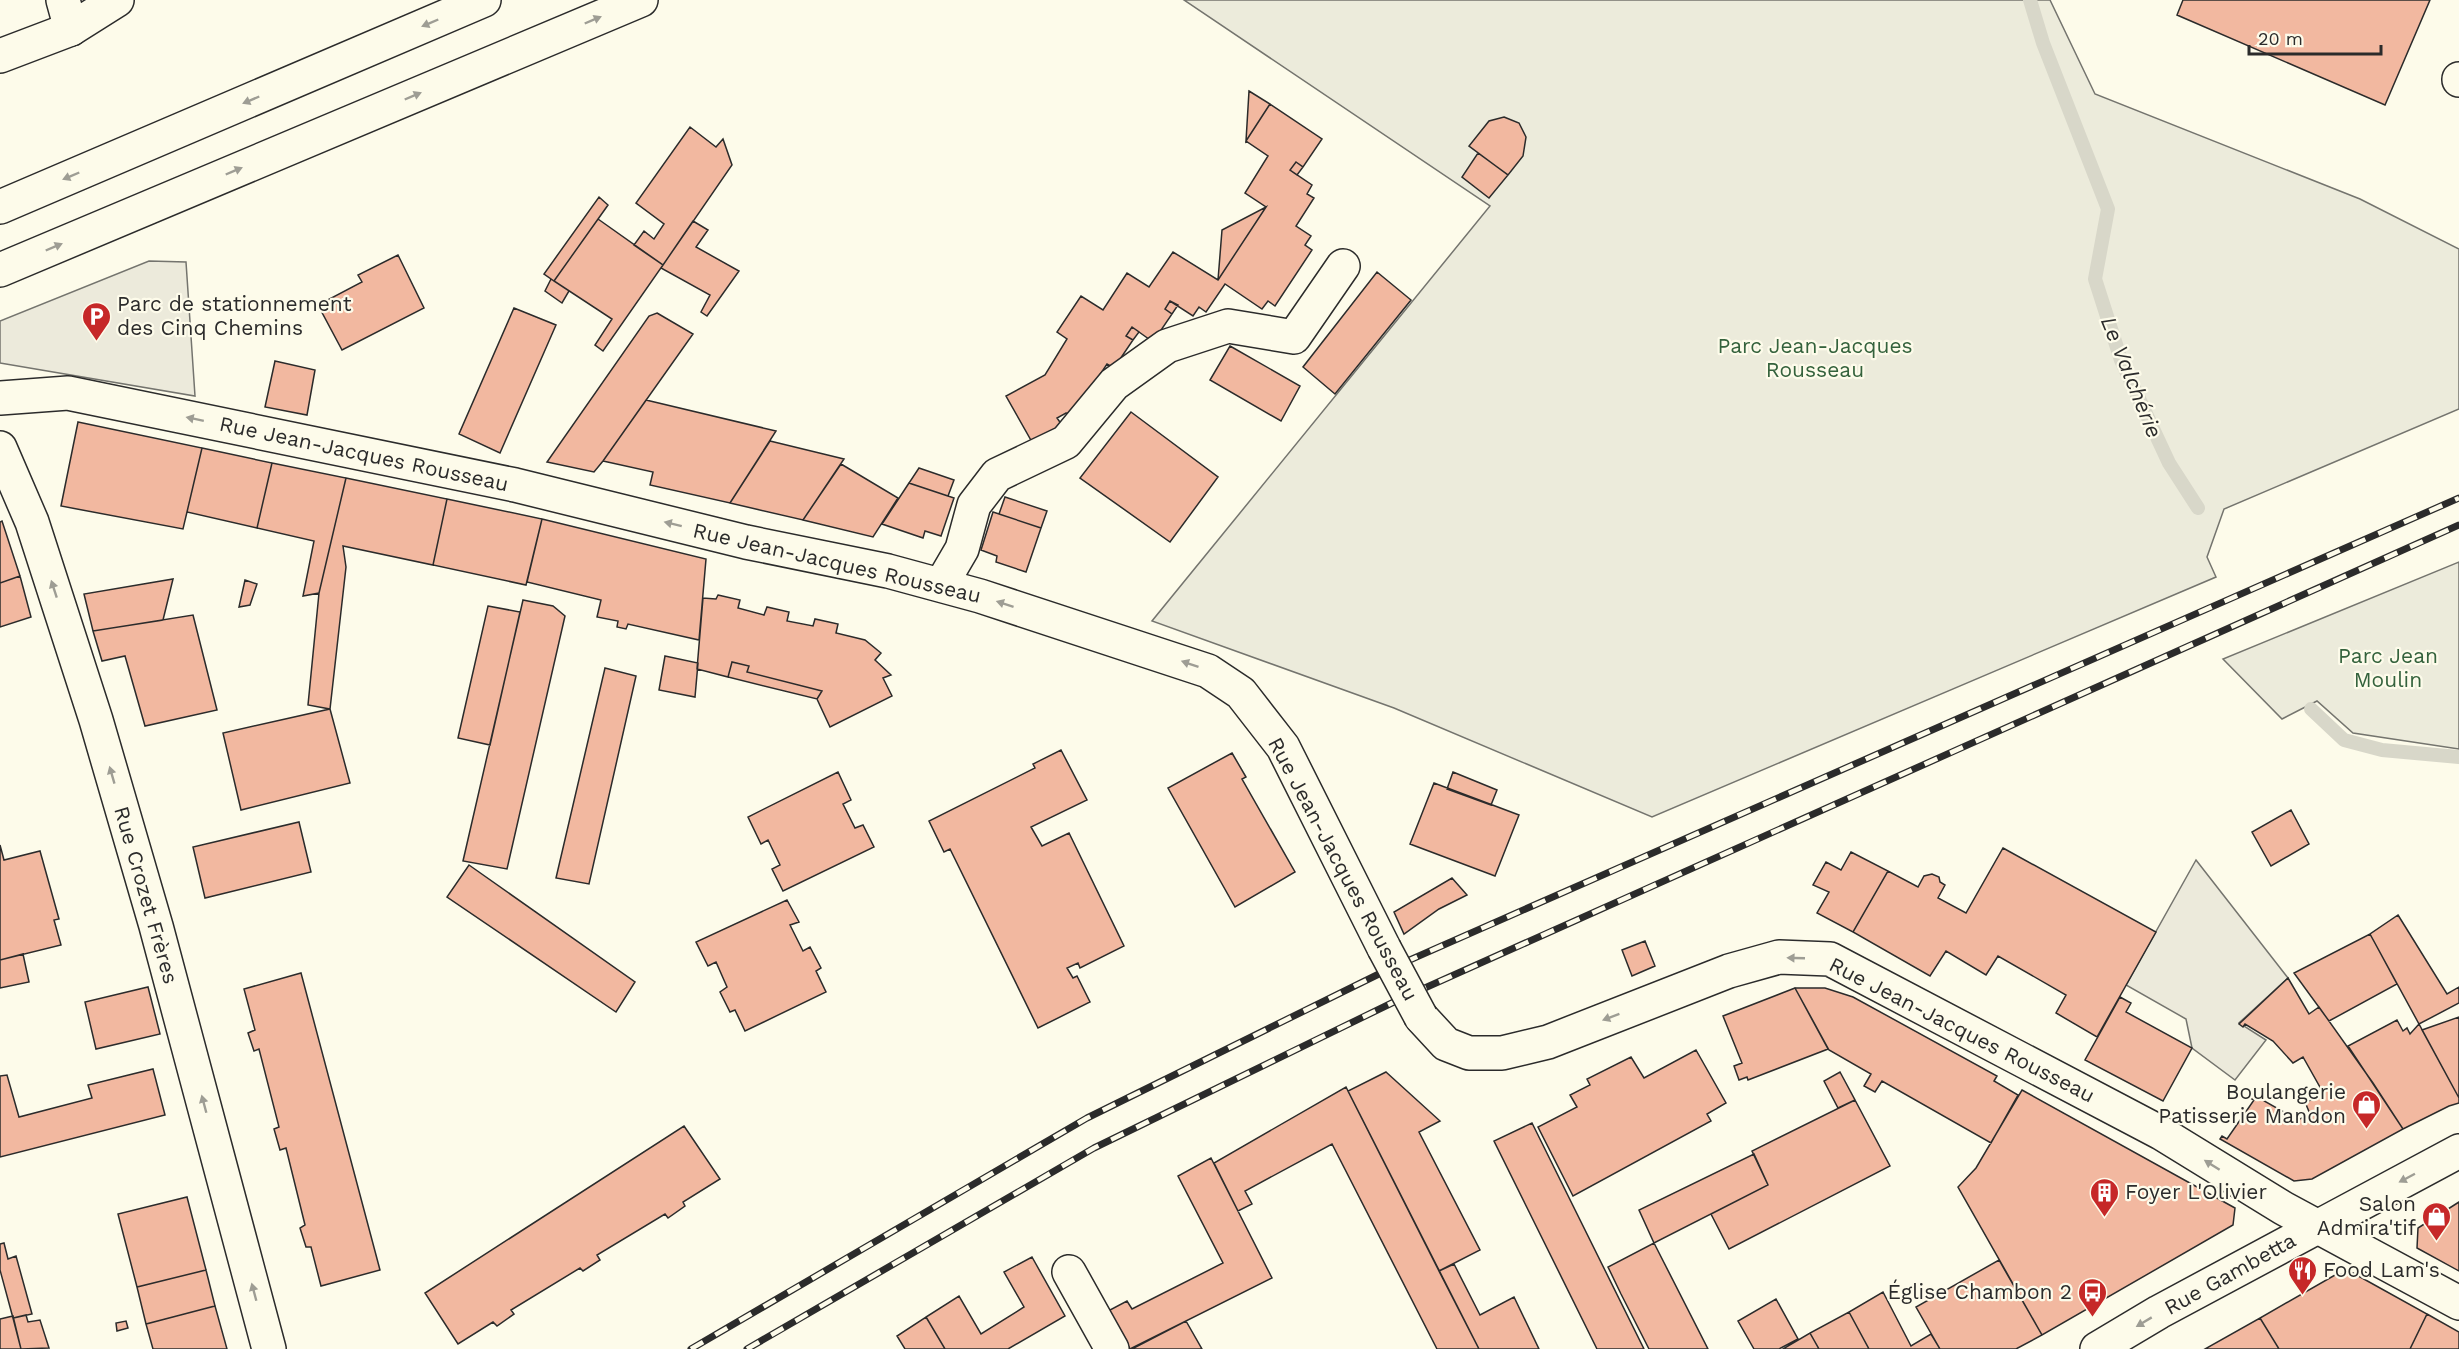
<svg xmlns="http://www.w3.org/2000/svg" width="2459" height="1349" font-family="'Work Sans',sans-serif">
  <rect width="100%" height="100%" fill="#fdfbea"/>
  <path fill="#ecebdb" stroke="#74746e" stroke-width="1.5" d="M1184,0H2050L2095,94L2360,199L2459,249V409L2224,509L2207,557L2216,577L1652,817L1394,708L1152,621L1490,206Z
    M2459,562V749L2353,733L2317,701L2282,719L2223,659Z"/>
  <path fill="#eceadb" stroke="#74746e" stroke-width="1.5" d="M149,261L186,262L195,396L0,363V321Z
    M2196,860L2288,978L2239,1023L2266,1040L2235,1080L2192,1048L2186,1019L2126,985Z"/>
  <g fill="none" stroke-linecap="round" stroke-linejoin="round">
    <path stroke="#d8d7c9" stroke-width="14" d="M2030,0L2043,43L2108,209L2095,279L2121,360L2169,463L2198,508
      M2311,709L2344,740L2382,750L2459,757"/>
  </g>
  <path fill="#f2b8a0" stroke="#2b2b2b" stroke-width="1.5" d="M2183,0H2430L2385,105L2177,15Z
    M1249,91L1270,104L1246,141Z
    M1270,104L1322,139L1303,167L1296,162L1290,170L1312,185L1307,194L1314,198L1296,226L1311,236L1305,245L1312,250L1275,306L1268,301L1262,309L1225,284L1206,312L1199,307L1193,316L1170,301L1165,309L1172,314L1153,342L1132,327L1126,336L1133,340L1114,368L1107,364L1074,414L1066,413L1057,418L1062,425L1032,442L1006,396L1045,375L1067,339L1057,332L1081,296L1103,310L1127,273L1149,287L1173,252L1218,280L1266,207L1245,193L1268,156L1246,141Z
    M1504,117L1519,123L1526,137L1523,156L1508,175L1469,146L1489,121Z
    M690,127L716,147L723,139L732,165L663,265L634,245L644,231L654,239L664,224L636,203Z
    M1478,153L1508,175L1489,198L1462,177Z
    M1296,162L1303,167L1297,175L1290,170Z
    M599,197L608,205L554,281L544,274Z
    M1266,207L1218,280L1222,230Z
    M598,219L663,265L603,351L595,345L612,319L554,281Z
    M693,221L708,230L696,247L739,271L707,316L701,312L710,295L661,268Z
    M398,255L424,308L342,350L318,305L362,282L358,275Z
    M1377,272L1411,300L1335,394L1303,367Z
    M551,279L569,291L562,303L545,291Z
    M1170,301L1178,305L1172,314L1165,309Z
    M514,308L556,325L500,453L459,434Z
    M657,313L693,334L603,461L594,472L547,462L649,316Z
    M1132,327L1139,332L1133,340L1126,336Z
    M1230,346L1300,386L1281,421L1210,380Z
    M275,361L315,370L307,415L265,407Z
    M646,400L776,431L730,503L650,485L653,472L603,461Z
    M1131,412L1218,477L1170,542L1080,478Z
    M78,422L202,448L183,529L61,506Z
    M770,441L844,459L803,520L730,503Z
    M202,448L272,463L257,528L187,512Z
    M272,463L346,478L319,593L303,596L314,541L257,528Z
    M841,464L898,498L873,537L803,520Z
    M919,468L954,480L948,496L909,483Z
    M346,478L447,499L433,565L343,546L346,567L330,709L308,705L319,593Z
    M909,483L954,498L941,536L925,531L923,538L882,524Z
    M1005,497L1047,511L1041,528L999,514Z
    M447,499L542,519L526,585L433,565Z
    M993,512L1041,528L1026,572L996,562L997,556L981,550Z
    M542,519L706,559L699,640L628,624L626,629L617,627L618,621L597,617L601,600L527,582Z
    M2,521L20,576L0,583V522Z
    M20,576L31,617L0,627V583Z
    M173,579L163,620L93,631L84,594Z
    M245,580L257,584L250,605L239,607Z
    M718,595L740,600L738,608L764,615L767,607L789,612L787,621L813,626L815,619L838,624L836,633L865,640L881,653L875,660L891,675L883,678L892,696L830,727L817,699L822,691L747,672L749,666L732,662L728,677L697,669L703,598L716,599Z
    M523,600L553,606L565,616L507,869L463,861Z
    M488,606L520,612L490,745L458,738Z
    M193,615L217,710L145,726L125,656L102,661L93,631Z
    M665,656L698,663L695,697L659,690Z
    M732,662L749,666L747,672L822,691L817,699L728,677Z
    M605,668L636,676L589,884L556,878Z
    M330,709L350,783L241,810L223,733Z
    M1061,750L1087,800L1031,827L1042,846L1069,833L1124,946L1080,968L1078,963L1067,968L1073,978L1077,976L1090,1002L1038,1028L950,849L944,852L929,821L1035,768L1033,764Z
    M1232,753L1246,777L1242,779L1295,872L1235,907L1168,788Z
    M838,772L851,800L843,804L855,828L863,825L874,847L783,891L772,869L780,865L768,840L761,844L748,817Z
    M1453,772L1497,790L1491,805L1447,789Z
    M1434,783L1519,815L1495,876L1410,844Z
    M2291,810L2309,844L2271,866L2252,832Z
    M299,822L311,872L205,898L193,847Z
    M0,845L4,860L40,851L59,919L54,920L61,945L0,960Z
    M2003,848L2156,932L2097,1037L2056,1013L2066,995L1998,956L1986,975L1946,951L1930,976L1853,932L1888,871L1918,887L1924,876L1932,874L1939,877L1940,882L1945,885L1938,898L1966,913Z
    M1851,852L1888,871L1853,932L1817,913L1829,892L1813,885L1826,862L1841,870Z
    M469,865L635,982L616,1012L447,897Z
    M1452,878L1467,895L1439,909L1404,934L1394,912Z
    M787,900L799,922L790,925L803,951L810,947L821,968L816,971L826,992L745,1031L735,1010L730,1012L720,992L727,987L716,962L708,966L696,942Z
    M2398,915L2447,994L2459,987V1003L2419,1024L2370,934Z
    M2370,934L2397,984L2329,1021L2294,973Z
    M1645,941L1655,966L1632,976L1622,950Z
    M23,954L29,982L0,988V960Z
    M301,973L380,1270L321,1286L311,1247H306L300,1228L305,1225L286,1148L280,1150L274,1129L279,1127L259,1049L254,1051L248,1033L255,1030L244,989Z
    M2288,978L2309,1014L2319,1007L2373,1083L2403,1129L2312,1179L2294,1181L2220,1139L2222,1136L2227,1139L2254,1100L2250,1098L2252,1094L2298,1120L2310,1114L2305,1102L2311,1100L2309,1096L2321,1089L2303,1057L2293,1063L2273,1041L2245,1024L2243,1027L2239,1024Z
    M148,987L160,1034L96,1049L85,1002Z
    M1795,988L1828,1049L1748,1080L1747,1077L1739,1080L1734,1066L1742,1063L1723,1016Z
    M1795,988H1825L1853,997L1997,1076L1994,1081L2018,1095L1991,1143L1882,1081L1875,1092L1864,1086L1871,1074L1829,1050Z
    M2120,997L2131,1003L2126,1012L2192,1048L2163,1101L2085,1060Z
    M2459,1017V1098L2422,1030Z
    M2397,1020L2403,1031L2407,1028L2410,1034L2419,1024L2459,1098V1103L2449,1106L2403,1129L2348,1046Z
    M1696,1050L1726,1103L1707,1114L1711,1121L1573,1196L1538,1127L1577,1107L1570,1095L1590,1085L1587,1079L1631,1057L1644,1078Z
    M153,1069L165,1115L0,1157V1076L7,1075L19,1117L92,1098L88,1085Z
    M1386,1072L1440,1121L1419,1132L1480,1250L1439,1271L1348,1091Z
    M1840,1072L1855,1100L1838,1108L1824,1081Z
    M1346,1087L1379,1152L1479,1349H1437L1332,1144L1245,1191L1252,1204L1238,1211L1214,1163Z
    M2022,1090L2235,1208L2233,1225L2042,1335L1958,1187L1976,1168Z
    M1855,1100L1890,1166L1729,1249L1711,1214L1768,1185L1752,1151Z
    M1532,1123L1644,1349H1597L1494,1141Z
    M684,1126L720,1179L683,1202L685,1206L668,1218L665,1214L597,1255L600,1260L583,1271L580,1268L511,1310L514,1314L497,1326L493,1322L458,1344L425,1293Z
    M1754,1154L1768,1185L1654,1243L1639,1210Z
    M1211,1158L1272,1278L1130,1349L1108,1311L1127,1301L1132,1309L1223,1263L1178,1176Z
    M187,1197L206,1270L137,1287L118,1214Z
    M2459,1202V1271L2417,1248L2418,1228Z
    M4,1243L8,1259L16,1256L32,1314L13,1318L0,1270V1244Z
    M1654,1243L1708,1349H1649L1621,1294L1608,1267Z
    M1032,1257L1065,1316L1008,1349H945L926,1317L959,1296L981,1334L1024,1307L1004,1272Z
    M1999,1260L2042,1335L2016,1349H1940L1916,1307Z
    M1454,1264L1480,1315L1514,1297L1539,1349H1479L1439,1271Z
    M206,1270L215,1306L146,1324L137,1287Z
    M2353,1273L2427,1314L2410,1349H2279L2260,1318L2335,1275Z
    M1883,1292L1911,1346L1931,1334L1940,1349H1869L1849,1312Z
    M1776,1299L1798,1339L1779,1349H1754L1738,1321Z
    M215,1306L227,1349H153L146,1324Z
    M1849,1312L1869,1349H1819L1810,1333Z
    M2427,1314L2459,1332V1349H2410Z
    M26,1315L28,1322L40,1320L49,1348L21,1349L13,1318Z
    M13,1316L21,1349H0V1319Z
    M926,1317L945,1349H905L897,1336Z
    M2260,1318L2279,1349H2205Z
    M126,1321L128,1328L117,1331L116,1323Z
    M1186,1321L1202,1349H1132Z
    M1810,1333L1819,1349H1783Z"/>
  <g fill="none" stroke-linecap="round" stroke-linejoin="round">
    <defs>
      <path id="minor" d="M63,0L71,29
        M2459,80V79
        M0,398L68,393L515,485L746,542L888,571L980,596L1208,671L1241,693L1283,747L1384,948
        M0,448L32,522L96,720L156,926L269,1349
        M941,585L962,549L974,505L997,475L1066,442L1114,384L1167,346L1228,326L1294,337L1343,266
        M1421,1017L1446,1044L1469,1053H1502L1548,1042L1729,971L1779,957L1830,959L2161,1133L2283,1208L2459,1303
        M1069,1272L1112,1349"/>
      <path id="tertiary" d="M0,56L71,29L117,0"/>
      <path id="secondary" d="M2097,1349L2159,1312L2459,1151"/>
      <path id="trunk" d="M0,207L484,0
        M0,270L641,0"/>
    </defs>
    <use href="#minor" stroke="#2b2b2b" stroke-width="36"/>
    <use href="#tertiary" stroke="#2b2b2b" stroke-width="36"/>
    <use href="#secondary" stroke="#2b2b2b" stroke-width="36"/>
    <use href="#trunk" stroke="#2b2b2b" stroke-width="36"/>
    <use href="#minor" stroke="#fdfbea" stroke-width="33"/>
    <use href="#tertiary" stroke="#fdfbea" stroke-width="33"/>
    <use href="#secondary" stroke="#fdfbea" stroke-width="33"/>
    <use href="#trunk" stroke="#fdfbea" stroke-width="33"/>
    <defs>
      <path id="rail" d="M691,1349L1087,1118L1387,970L2459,498
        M747,1349L1094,1148L1398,1000L2459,525"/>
    </defs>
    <use href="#rail" stroke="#2b2b2b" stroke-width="7"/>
    <use href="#rail" stroke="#fdfbea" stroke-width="4.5" stroke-dasharray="14" stroke-linecap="butt"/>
    <defs>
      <path id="minor-bridge" d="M1384,948L1421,1017"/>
    </defs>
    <use href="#minor-bridge" stroke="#2b2b2b" stroke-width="36" stroke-linecap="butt"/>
    <use href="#minor-bridge" stroke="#fdfbea" stroke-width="33"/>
  </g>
  <defs><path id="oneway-solid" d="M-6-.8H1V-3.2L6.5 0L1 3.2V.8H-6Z" transform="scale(1.5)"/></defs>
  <g fill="#9e9d94">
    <use href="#oneway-solid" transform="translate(593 20) rotate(-23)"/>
    <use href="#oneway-solid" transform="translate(430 23) rotate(157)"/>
    <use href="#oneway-solid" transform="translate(413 96) rotate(-23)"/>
    <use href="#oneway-solid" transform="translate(251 100) rotate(157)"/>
    <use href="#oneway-solid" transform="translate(234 171) rotate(-23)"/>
    <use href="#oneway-solid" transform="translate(71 176) rotate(157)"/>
    <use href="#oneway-solid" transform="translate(54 247) rotate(-23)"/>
    <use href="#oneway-solid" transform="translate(195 419) rotate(-168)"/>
    <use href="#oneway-solid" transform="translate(673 524) rotate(-166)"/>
    <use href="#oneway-solid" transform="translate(54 589) rotate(-108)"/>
    <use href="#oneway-solid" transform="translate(1005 604) rotate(-162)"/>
    <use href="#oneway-solid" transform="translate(1190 664) rotate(-161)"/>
    <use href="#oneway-solid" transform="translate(112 775) rotate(-106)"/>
    <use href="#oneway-solid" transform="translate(1796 958) rotate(-178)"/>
    <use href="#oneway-solid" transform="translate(1611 1017) rotate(159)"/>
    <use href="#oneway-solid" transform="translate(204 1104) rotate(-105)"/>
    <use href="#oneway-solid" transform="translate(2212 1165) rotate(-148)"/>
    <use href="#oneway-solid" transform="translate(2407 1178) rotate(152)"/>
    <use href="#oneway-solid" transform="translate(254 1292) rotate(-105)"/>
    <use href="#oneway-solid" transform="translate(2144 1322) rotate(149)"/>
  </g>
  <defs>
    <symbol id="parking-pin" viewBox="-11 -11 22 30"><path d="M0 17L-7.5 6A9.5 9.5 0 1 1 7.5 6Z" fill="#c62828" stroke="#fdfbea"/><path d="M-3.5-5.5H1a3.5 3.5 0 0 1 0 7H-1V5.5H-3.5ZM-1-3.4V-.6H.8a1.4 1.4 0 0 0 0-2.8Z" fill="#fff"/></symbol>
    <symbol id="shop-pin" viewBox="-11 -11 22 30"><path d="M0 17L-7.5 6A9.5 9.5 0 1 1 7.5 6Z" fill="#c62828" stroke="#fdfbea"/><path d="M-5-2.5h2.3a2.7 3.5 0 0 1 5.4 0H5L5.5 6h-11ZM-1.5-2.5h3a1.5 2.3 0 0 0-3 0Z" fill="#fff"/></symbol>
    <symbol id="building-pin" viewBox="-11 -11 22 30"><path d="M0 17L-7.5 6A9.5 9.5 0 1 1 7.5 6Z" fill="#c62828" stroke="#fdfbea"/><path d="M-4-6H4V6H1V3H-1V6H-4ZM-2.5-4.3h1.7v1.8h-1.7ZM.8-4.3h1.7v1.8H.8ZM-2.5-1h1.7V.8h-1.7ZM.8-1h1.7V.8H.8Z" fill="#fff"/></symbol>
    <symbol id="restaurant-pin" viewBox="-11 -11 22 30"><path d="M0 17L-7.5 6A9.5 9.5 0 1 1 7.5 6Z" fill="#c62828" stroke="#fdfbea"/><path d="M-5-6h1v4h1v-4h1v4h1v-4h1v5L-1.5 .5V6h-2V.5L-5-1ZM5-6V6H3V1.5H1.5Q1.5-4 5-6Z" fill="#fff"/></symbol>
    <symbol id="bus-pin" viewBox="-11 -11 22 30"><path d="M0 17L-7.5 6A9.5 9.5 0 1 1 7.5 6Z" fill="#c62828" stroke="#fdfbea"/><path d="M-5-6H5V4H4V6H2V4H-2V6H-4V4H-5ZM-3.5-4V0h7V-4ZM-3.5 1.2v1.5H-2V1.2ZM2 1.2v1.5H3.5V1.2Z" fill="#fff"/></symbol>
  </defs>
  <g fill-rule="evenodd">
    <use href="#parking-pin" x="80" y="300" width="33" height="45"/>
    <use href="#shop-pin" x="2350" y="1088" width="33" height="45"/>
    <use href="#building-pin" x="2088" y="1176" width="33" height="45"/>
    <use href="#shop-pin" x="2420" y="1200" width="33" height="45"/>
    <use href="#restaurant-pin" x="2286" y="1254" width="33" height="45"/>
    <use href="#bus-pin" x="2076" y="1276" width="33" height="45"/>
  </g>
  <g text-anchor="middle" stroke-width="4.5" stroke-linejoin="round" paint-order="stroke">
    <g font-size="21" fill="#2b2b2b" stroke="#fdfbea" text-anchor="start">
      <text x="117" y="311">Parc de stationnement<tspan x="117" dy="24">des Cinq Chemins</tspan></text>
      <text x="2346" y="1099" text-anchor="end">Boulangerie<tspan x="2346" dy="24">Patisserie Mandon</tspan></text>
      <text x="2125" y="1199">Foyer L'Olivier</text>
      <text x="2416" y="1211" text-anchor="end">Salon<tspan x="2416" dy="24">Admira'tif</tspan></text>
      <text x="2323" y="1277">Food Lam's</text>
      <text x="2072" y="1299" text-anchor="end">Église Chambon 2</text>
    </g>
    <g font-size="21" fill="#34623c" stroke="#fdfbea">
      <text x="1815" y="353">Parc Jean-Jacques<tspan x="1815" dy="24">Rousseau</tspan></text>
      <text x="2388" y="663">Parc Jean<tspan x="2388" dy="24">Moulin</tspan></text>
    </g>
    <g font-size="21" fill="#2b2b2b" stroke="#fdfbea">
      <text transform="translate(364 454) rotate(12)" y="7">Rue Jean-Jacques Rousseau</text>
      <text transform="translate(837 563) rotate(13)" y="7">Rue Jean-Jacques Rousseau</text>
      <text transform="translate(1343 869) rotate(62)" y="7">Rue Jean-Jacques Rousseau</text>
      <text transform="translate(146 895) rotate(74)" y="7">Rue Crozet Frères</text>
      <text transform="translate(1962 1030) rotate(27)" y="7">Rue Jean-Jacques Rousseau</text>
      <text transform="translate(2230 1274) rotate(-29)" y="7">Rue Gambetta</text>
    </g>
    <g font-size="22" font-style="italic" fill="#2b2b2b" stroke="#fdfbea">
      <text transform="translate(2132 377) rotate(68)" y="8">Le Valchérie</text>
    </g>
  </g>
  <path d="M2249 45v9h132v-9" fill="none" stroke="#2b2b2b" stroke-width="3"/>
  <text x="2258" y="45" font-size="18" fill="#2b2b2b" stroke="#fdfbea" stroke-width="4.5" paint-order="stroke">20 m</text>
</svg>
